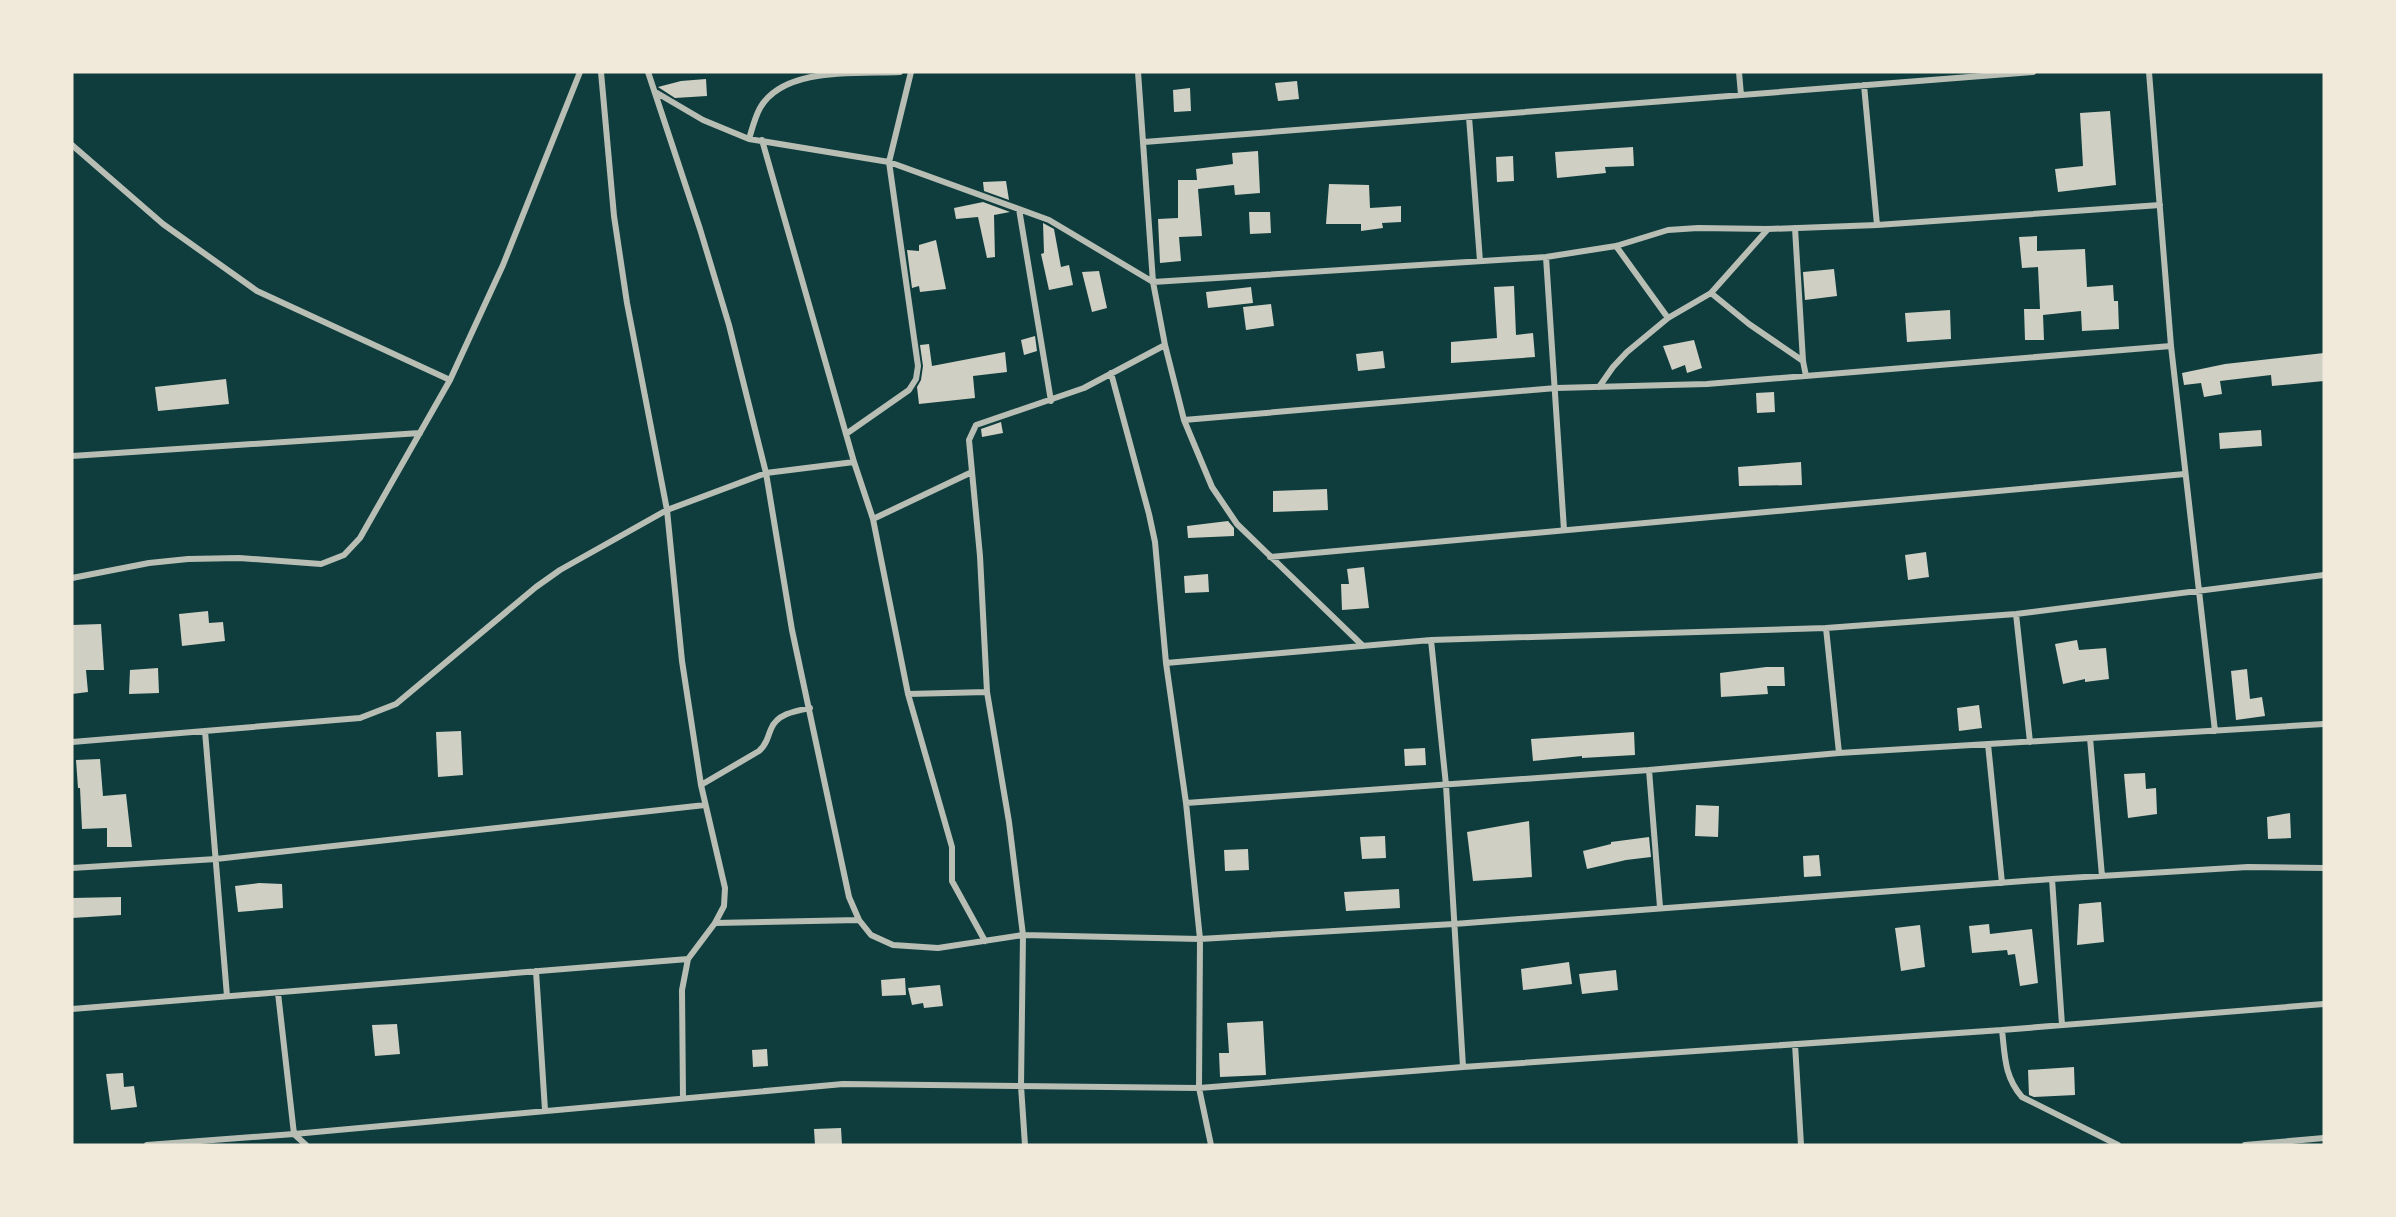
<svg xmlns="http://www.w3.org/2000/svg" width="2396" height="1217" font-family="'PT Sans Narrow',sans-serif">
  <rect width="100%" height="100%" fill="#0f3d3e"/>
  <path fill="#cfcfc3" d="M706,79L707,96L675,98L658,87L681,81Z
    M1297,81L1299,99L1278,101L1275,83Z
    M1190,88L1191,111L1174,112L1173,90Z
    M2110,111L2116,185L2058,192L2055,169L2083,166L2080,113Z
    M1633,147L1634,166L1605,167L1606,173L1557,178L1555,152Z
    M1258,151L1260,193L1235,195L1234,185L1198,189L1202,236L1179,237L1181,261L1160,263L1158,219L1178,218V180H1197L1196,169L1233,164L1232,153Z
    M1513,156L1514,181L1497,182L1496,157Z
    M1006,181L1009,200L984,191L983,182Z
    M1329,184L1369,185L1370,208L1401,206V222L1382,223L1383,228L1361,231V224H1326Z
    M983,202L1010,212L994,215L995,257L987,258L978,217L956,219L954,208Z
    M1249,212H1270L1271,233L1250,234Z
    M1043,223L1054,229L1061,267L1069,265L1073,285L1049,290L1041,254L1044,253Z
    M2037,236V251L2085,249L2087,287L2113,285L2114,301H2118L2119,329L2082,331L2081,311L2043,315L2044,340H2025L2024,309H2040L2038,267L2022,268L2019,237Z
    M936,240L946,289L920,292L919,286L912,288L907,250L919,251V245Z
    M1834,269L1837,296L1805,300L1803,272Z
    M1099,271L1107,308L1092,312L1082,272Z
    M1514,286L1516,335L1533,333L1535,357L1451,363V342L1497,338L1494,287Z
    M1251,287L1253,303L1208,308L1206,292Z
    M1271,304L1274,326L1246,330L1243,307Z
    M1950,310L1951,339L1907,342L1905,313Z
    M1035,336L1037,351L1024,355L1021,340Z
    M1694,340L1702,368L1687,373L1685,365L1672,370L1663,346Z
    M929,344L932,366L1005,352L1007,372L973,376L975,398L919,404L917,387L921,380L923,366L920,345Z
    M1383,351L1385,368L1358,371L1356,354Z
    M2324,353V381L2272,386L2271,375L2220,381L2222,394L2204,397L2201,383L2184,385L2182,373L2225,364Z
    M226,379L229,404L158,411L155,387Z
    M1774,392L1775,412L1757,413L1756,393Z
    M1001,422L1003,433L982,437L981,429Z
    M2261,430L2262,446L2220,449L2219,433Z
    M1801,462L1802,485L1739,486L1738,467Z
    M1327,489L1328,510L1273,512V491Z
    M1228,521L1234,528V536L1188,538L1187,526Z
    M1926,552L1929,577L1908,580L1905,555Z
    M1364,567L1369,608L1342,610L1341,584H1349L1347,569Z
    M1208,574L1209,592L1185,593L1184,576Z
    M208,611L209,623L223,622L225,641L182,646L179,614Z
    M101,624L104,670H86L88,692L72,694V625Z
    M2077,640L2079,650L2106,648L2109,679L2085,682V679L2063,684L2055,644Z
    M1766,667H1784L1785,686H1767L1768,694L1721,697L1720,673Z
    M158,668L159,693L129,694L130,670Z
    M2247,669L2250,699L2262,697L2265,716L2236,720L2231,671Z
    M1979,705L1982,728L1959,731L1957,708Z
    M461,731L463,775L438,777L436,732Z
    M1634,732L1635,755L1582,758V756L1533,761L1531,739Z
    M1425,748L1426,765L1405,766L1404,749Z
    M100,759L103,796L126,794L132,847H107V828L82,829L80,788H78L76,760Z
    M2145,773L2146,789L2156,788L2157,814L2128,818L2124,774Z
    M1696,805L1719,806L1718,837L1695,836Z
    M2290,813L2291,838L2268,839L2267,817Z
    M1529,821L1532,877L1473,881L1467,832Z
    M1385,836L1386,858L1362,859L1360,837Z
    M1649,837L1651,857L1626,860L1587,869L1583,851L1611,844V842Z
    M1248,849L1249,870L1225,871L1224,850Z
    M1819,855L1821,876L1804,877L1803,856Z
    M259,883L282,884L283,908L238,912L235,886Z
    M1399,889L1400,908L1346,911L1344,892Z
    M121,897V915L72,918V898Z
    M2101,902L2104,942L2077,945L2079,904Z
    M1989,924L1990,934L2032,929L2038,983L2020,986L2015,954L2008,955L2007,950L1972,953L1969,926Z
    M1920,925L1925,967L1901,971L1895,928Z
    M1569,962L1572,984L1523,990L1521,969Z
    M1616,970L1618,990L1582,994L1579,974Z
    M905,978L906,995L882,996L881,980Z
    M940,985L943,1006L924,1008L923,1003L912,1005L908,988Z
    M1263,1021L1266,1075L1220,1077L1219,1053H1229L1227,1023Z
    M397,1024L400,1054L375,1056L372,1025Z
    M767,1049L768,1066L753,1067L752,1050Z
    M2074,1067L2075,1095L2034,1097L2029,1095L2028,1070Z
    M123,1073L124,1087L134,1086L137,1107L111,1110L106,1074Z
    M841,1128L842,1145H815L814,1129Z"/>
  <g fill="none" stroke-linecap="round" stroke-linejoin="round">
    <path stroke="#b8beb3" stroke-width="6" d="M601,72L614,216L627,303L667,510L682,661L701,785L725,888L724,906L715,923L688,959L682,990L683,1098
      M648,72L700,229L729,325L766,473L792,630L849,897L859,920L871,935L893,945L938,948L1023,935L1200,939L1454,924L2052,879L2248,867L2324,868
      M1138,72L1153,282L1165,345L1184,420L1212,487L1237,524L1362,645
      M1739,72L1741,95
      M2149,72L2171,346L2215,731
      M1864,85L1877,225
      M657,93L703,120L749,139L889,162L1049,220L1153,282L1546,257L1616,246L1668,230L1698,228L1768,229L1877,225L2160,205
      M1469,117L1480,261
      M749,139C752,129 755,117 760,108C784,66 858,74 900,72
      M762,140L854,462L873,519L908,694L952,847V881L985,941
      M1144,142L2033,72
      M72,145L163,224L257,291L450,380
      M1019,209L1051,401
      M1795,228L1803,361L1806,376
      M1616,246L1668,318
      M1546,257L1564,530
      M1711,293L1749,324L1803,361
      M1111,373L1149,514L1155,542L1166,663L1186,803L1200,939L1199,1088L1211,1145
      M1599,387L1613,367L1627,352L1668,318L1711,293L1768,229
      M1184,420L1556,388L1707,384L2171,346
      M846,434L909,390L916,379L918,366L889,162L911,72
      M72,456L420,433
      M873,519L972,472
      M1270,557L2185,474
      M72,578L149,563L188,559L239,558L321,564L344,555L360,538L450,380L503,265L580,72
      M2016,614L2030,742
      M1826,628L1839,753
      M1166,663L1431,640L1826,628L2016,614L2324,575
      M908,694L987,692
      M205,731L227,996
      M2090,738L2102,876
      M72,742L360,718L396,704L536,587L560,570L667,510L766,473L854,462
      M1988,744L2002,883
      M1649,770L1660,907
      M701,785L759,751C767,744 767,738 771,729C777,714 795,711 810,708
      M1186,803L1649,770L1839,753L2324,724
      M72,868L216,859L705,805
      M2052,879L2062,1025
      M715,923L859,920
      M536,971L545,1110
      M278,993L294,1134L306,1145
      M72,1009L688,959
      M2002,1030C2005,1056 2004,1076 2022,1097L2118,1145
      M1795,1044L1801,1145
      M1463,1067L2002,1030L2324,1004
      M147,1145L294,1134L843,1084L1199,1088L1463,1067L1446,785L1431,640
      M1025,1145L1021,1086L1023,935L1009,822L987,692L980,556L969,440L976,425L1084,388L1165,345
      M2245,1145L2324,1138"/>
  </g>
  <rect width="2396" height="1217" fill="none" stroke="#f1e9da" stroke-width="147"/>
</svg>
